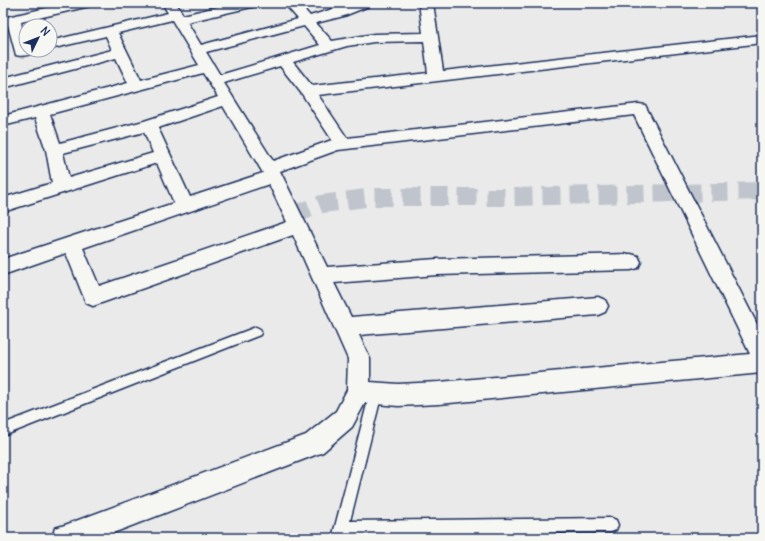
<svg xmlns="http://www.w3.org/2000/svg" width="765" height="541" font-family="Delius,sans-serif">
  <rect width="100%" height="100%" fill="#e9eae9"/>
  <filter id="ink" filterUnits="userSpaceOnUse"><feTurbulence type="fractalNoise" baseFrequency=".025" numOctaves="2"/><feDisplacementMap in="SourceGraphic" scale="8" xChannelSelector="R" yChannelSelector="G"/><feConvolveMatrix kernelMatrix="1 2 1 2 8 2 1 2 1" color-interpolation-filters="sRGB"/></filter>
  <g filter="url(#ink)">
    <g fill="none" stroke-linecap="round" stroke-linejoin="round">
      <path stroke="#c0c5cd" stroke-width="18" stroke-dasharray="18 10" stroke-linecap="butt" d="M293,215L322,204L373,197H510L762,191"/>
      <defs>
        <path id="service" d="M256,327L260,329L261,332L260,335L3,436V424Z
          M376,388L380,389L382,393L350,521L611,518L616,520L618,525L616,530L611,532L347,535L346,538H332L370,393L372,389Z"/>
        <path id="minor" d="M68,3H92L90,6L21,22L26,50H37L35,53C28,55 23,57 16,55L8,25L3,26V18Z
          M162,3H176L183,15L234,3H258L256,6L187,22L201,45L298,19L284,3H298L310,16L352,3H371L369,6L344,16L316,23L332,41L374,34L423,33L419,3H433L443,71L762,35V43L318,95L347,138L639,104L645,105L762,334V373L439,404L398,406L365,403L352,427L323,452L100,538H52L55,528L65,525L306,435L336,411L347,390L348,359L293,235L93,306L86,303L66,253L3,275V259L174,203L157,163L3,212V198L52,183L46,150L35,118L3,126V116L128,83L116,58L3,88V78L112,50L106,36L50,49V41L168,13ZM172,20L199,65L141,80L118,33ZM304,26L320,45L220,75L206,52ZM424,41L428,73L312,86L293,62L347,46L374,42ZM280,66L302,94L332,140L273,161L224,83ZM203,73L218,97L144,121L60,143L50,114ZM223,106L263,173L190,197L158,128ZM634,115L750,354L439,382L398,384L370,382V359L359,335L598,315L605,312L608,306L605,300L598,297L351,317L334,283L437,275L631,270L638,268L641,262L638,256L631,254L437,259L327,267L280,171L338,150ZM144,132L153,153L69,178L63,153ZM269,184L287,222L99,286L83,248Z"/>
      </defs>
      <use href="#service" stroke="#1b2f5e" stroke-width="3"/>
      <use href="#minor" stroke="#1b2f5e" stroke-width="3"/>
      <use href="#service" fill="#f6f6f2" fill-rule="evenodd"/>
      <use href="#minor" fill="#f6f6f2" fill-rule="evenodd"/>
    </g>
  </g>
  <rect width="765" height="541" fill="none" stroke="#f6f6f2" stroke-width="16"/>
  <rect x="8" y="8" width="749" height="525" fill="none" stroke="#1b2f5e" stroke-width="1.5" filter="url(#ink)"/>
  <g transform="translate(38 38) rotate(47)"><circle r="19" fill="#f6f6f2" stroke="#9ea6b7"/>
  <path d="M0-3L7 15L0 10L-7 15Z" fill="#1b2f5e"/>
  <text y="-6" font-size="11" font-weight="bold" text-anchor="middle" fill="#1b2f5e">N</text>
  </g>
</svg>
